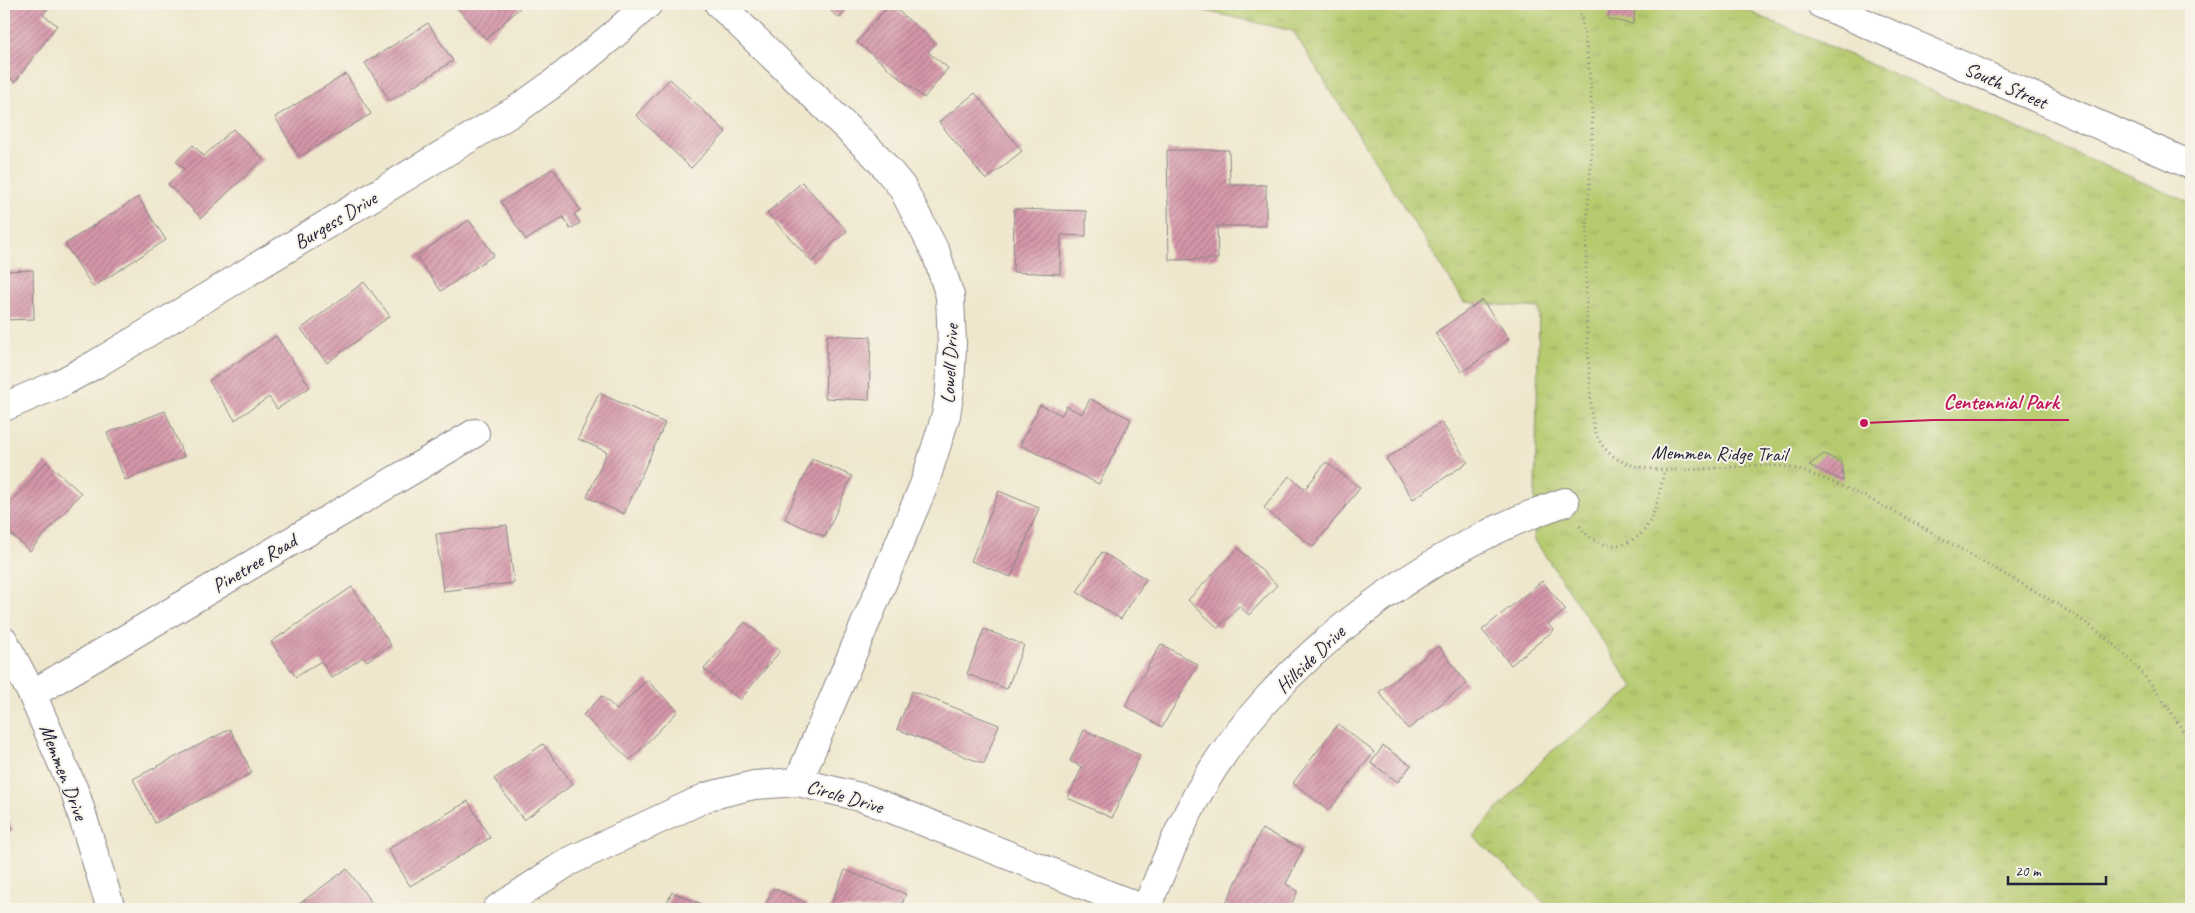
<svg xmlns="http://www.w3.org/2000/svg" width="2195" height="913" font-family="Caveat,sans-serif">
  <defs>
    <pattern id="grass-tufts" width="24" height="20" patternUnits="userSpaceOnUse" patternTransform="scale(1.25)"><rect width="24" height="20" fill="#b6ca6e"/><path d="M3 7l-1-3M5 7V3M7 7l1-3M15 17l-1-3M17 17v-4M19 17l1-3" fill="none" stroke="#9cad60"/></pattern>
    <pattern id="building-hatch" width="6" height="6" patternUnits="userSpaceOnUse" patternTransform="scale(1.25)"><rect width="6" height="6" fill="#d596a9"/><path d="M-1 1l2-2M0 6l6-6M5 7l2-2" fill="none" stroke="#ac7a8b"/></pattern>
  </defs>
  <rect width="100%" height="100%" fill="#f7f3e8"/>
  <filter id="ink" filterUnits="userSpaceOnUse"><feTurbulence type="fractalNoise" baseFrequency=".02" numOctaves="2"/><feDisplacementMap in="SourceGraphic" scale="10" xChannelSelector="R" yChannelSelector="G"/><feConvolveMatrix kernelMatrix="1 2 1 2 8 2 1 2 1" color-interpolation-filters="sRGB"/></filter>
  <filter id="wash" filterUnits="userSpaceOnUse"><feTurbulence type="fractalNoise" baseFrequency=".0096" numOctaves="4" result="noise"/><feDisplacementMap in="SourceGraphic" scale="20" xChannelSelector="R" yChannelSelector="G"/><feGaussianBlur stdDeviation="1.12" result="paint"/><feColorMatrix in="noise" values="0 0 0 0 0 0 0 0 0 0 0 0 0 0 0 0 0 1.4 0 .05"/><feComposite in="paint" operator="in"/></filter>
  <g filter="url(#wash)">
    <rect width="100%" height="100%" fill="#efe7cd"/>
    <path fill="url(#grass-tufts)" stroke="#6c7654" d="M1175,4H1732L2191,203V909H1551L1473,836L1547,755L1634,688L1534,539L1539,308L1464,302L1293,31Z"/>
    <g id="blocks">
      <path fill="url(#building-hatch)" d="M4,4H51L43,15L57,25L15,82L4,74Z
        M454,4H524L486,39Z
        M823,4H851L839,18Z
        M890,4L936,43L928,52L948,68L924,98L857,42Z
        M1611,4H1636L1633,24L1608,19Z
        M428,23L453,61L390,101L365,63Z
        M346,74L371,114L299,157L275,117Z
        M670,79L726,132L691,168L636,115Z
        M975,93L1022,151L986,180L939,122Z
        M233,129L263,159L201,218L168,184L184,169L176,161L193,145L204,156Z
        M1167,150H1229L1230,185H1266V226H1217L1218,259L1169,260Z
        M553,168L580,210L574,214L580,223L570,229L563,217L526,240L501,202Z
        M802,182L847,231L812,262L767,213Z
        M138,197L166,240L93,287L65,244Z
        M1014,209L1086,211V236L1061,235L1060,274L1013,272Z
        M469,220L494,255L441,291L416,256Z
        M33,270L34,319L4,320V271Z
        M364,282L390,316L327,363L301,329Z
        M1482,300L1509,339L1462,372L1435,333Z
        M827,335L871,337L869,400L825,398Z
        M276,336L310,387L277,409L269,397L235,420L209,381Z
        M599,393L665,423L624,514L587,497L607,452L578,439Z
        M1090,399L1131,419L1099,484L1020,445L1040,405L1062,415L1066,406L1082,414Z
        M165,411L184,457L125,480L107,433Z
        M1441,422L1468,462L1413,499L1386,459Z
        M1824,454L1842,463L1843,481L1809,465Z
        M812,459L852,476L825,537L785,519Z
        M46,462L81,493L30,551L4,528V509Z
        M1326,462L1360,488L1313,547L1264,508L1289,476L1305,489Z
        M999,491L1039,508L1011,577L971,561Z
        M507,525L514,583L443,591L436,534Z
        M1238,548L1277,585L1249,615L1239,606L1218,628L1188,600Z
        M1102,552L1146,579L1121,619L1077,592Z
        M1542,581L1566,610L1548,624L1554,630L1511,665L1482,630Z
        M352,587L391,645L367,661L363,657L332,678L321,661L296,677L271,642Z
        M745,622L780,651L740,700L704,669Z
        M984,629L1024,645L1007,689L967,674Z
        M1161,644L1198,665L1162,727L1125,706Z
        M1439,646L1467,684L1408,729L1379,692Z
        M647,680L678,711L630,760L583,715L602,696L617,710Z
        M912,691L999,725L984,764L897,729Z
        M1338,724L1374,752L1329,810L1293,783Z
        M230,729L252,773L155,823L133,779Z
        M1084,730L1140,755L1112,818L1068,798L1082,767L1070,761Z
        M543,744L573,784L524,820L494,779Z
        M1383,746L1411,765L1398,782L1371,763Z
        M468,801L490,838L410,886L388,849Z
        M4,808L13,830L4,834Z
        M1262,829L1303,849L1286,884L1298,891L1289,909H1234L1225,905Z
        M347,869L373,905L368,909H292Z
        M845,870L906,894L900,909H829Z
        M774,888L807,904L805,909H763Z
        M672,892L714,909H664Z"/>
    </g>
  </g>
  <g filter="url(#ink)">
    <use href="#blocks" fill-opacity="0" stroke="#888484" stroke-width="1"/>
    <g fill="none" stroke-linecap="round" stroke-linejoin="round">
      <defs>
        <path id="minor" d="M719,4L878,158L902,187L936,253L950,296L952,345L950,389L946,415L924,485L798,782
          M4,407L61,383L96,364L519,108C564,77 607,42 648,4
          M4,641L32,694L76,795L111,909
          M32,694L475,433
          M497,909L568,862L709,796L754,785L798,782L864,798L1144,909
          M1146,909C1162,869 1178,830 1199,792C1271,663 1427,548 1565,502"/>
        <path id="tertiary" d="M1821,4L2191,165"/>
      </defs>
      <use href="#minor" stroke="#888484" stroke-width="30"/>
      <use href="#tertiary" stroke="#888484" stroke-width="30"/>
      <path stroke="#888484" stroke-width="3" stroke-dasharray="1 4" stroke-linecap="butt" d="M1578,4C1587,38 1591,82 1592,117C1593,155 1588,193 1587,231C1585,281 1586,330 1590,380C1591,401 1589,428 1603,446C1637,493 1747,454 1796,469C1865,491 1927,530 1990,566C2036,592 2084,616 2123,653C2150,679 2173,713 2191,745
        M1580,526C1595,550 1627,552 1645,529C1657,512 1660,490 1664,471
        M2183,909L2191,897"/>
      <use href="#minor" stroke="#fff" stroke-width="28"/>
      <use href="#tertiary" stroke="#fff" stroke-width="28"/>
    </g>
  </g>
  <g text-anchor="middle" stroke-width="4" stroke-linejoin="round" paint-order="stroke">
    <g font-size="20" fill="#22223b" stroke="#f7f3e8">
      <text transform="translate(2006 85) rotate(24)" y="7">South Street</text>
      <text transform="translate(335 220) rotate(-31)" y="7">Burgess Drive</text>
      <text transform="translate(949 364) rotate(-87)" y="7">Lowell Drive</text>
      <text transform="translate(1719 453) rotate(1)" y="7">Memmen Ridge Trail</text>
      <text transform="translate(254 563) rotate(-31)" y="7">Pinetree Road</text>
      <text transform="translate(1310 659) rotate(-44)" y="7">Hillside Drive</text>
      <text transform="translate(64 772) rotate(69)" y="7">Memmen Drive</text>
      <text transform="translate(845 796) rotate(16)" y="7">Circle Drive</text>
    </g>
  </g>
  <path fill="none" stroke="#c2185b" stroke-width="2" d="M1864 423L1933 420H2069"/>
  <circle fill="#c2185b" stroke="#f7f3e8" stroke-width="2" cx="1864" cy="423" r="5"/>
  <g font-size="21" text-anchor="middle" font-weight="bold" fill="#c2185b" stroke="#f7f3e8" stroke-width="4" stroke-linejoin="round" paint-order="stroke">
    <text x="2001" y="409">Centennial Park</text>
  </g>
  <rect width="2195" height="913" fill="none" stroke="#f7f3e8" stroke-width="20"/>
  <path d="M2008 876v8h98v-8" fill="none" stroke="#22223b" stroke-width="2.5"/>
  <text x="2015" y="876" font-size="15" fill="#22223b" stroke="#f7f3e8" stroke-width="4" paint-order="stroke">20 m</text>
</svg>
